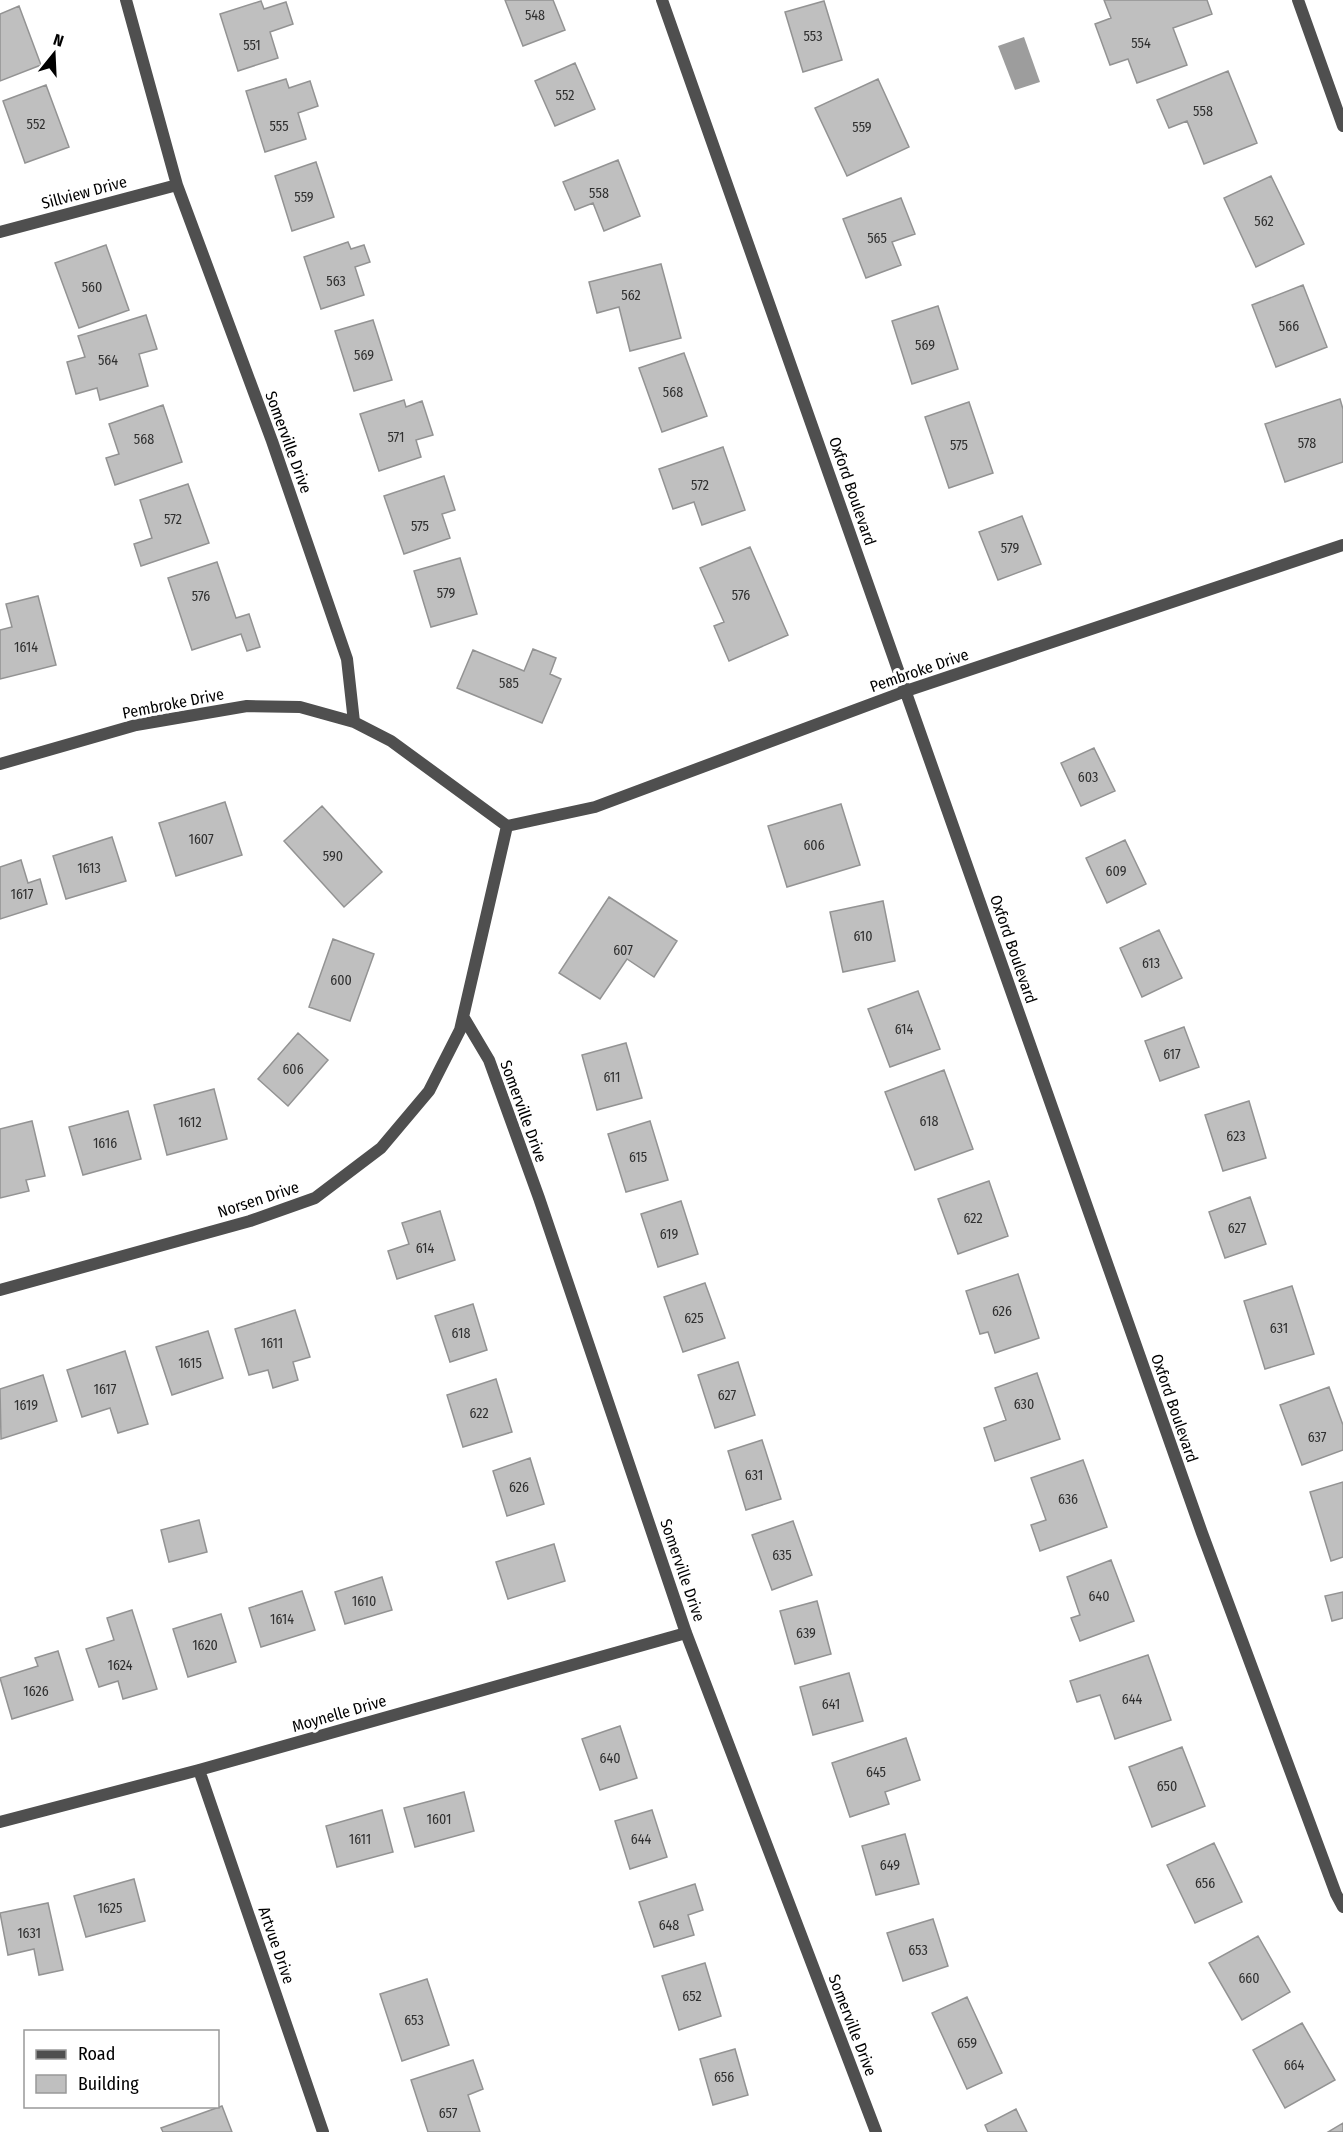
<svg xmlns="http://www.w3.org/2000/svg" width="1343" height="2132" font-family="'Fira Sans Condensed',sans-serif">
  <rect width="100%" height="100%" fill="#fff"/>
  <path fill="#9d9d9d" d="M1024,37L1040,82L1015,90L998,46Z"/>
  <path fill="#bfbfbf" stroke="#939393" stroke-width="1.5" d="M505,0H553L565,30L523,46Z
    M1104,0H1207L1212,14L1173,28L1187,65L1137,83L1128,59L1110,65L1095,24L1111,18Z
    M261,1L264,9L286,2L293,24L270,32L278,58L238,71L220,14Z
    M824,1L842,60L803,72L785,12Z
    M19,6L41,65L0,81V14Z
    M575,63L595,109L555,126L535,81Z
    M1228,71L1257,143L1204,164L1187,121L1169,128L1157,100Z
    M286,79L289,88L310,81L318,106L298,113L306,139L265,152L246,91Z
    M878,79L909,147L847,176L815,108Z
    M46,85L69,147L25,163L3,101Z
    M618,160L640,216L604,231L593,203L575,210L563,182Z
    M316,162L334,217L292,231L275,176Z
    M1271,176L1304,244L1256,267L1224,198Z
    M901,198L915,234L892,242L901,265L866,278L843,219Z
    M348,242L351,249L364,245L370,262L355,267L364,295L321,309L304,257Z
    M106,245L129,310L79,328L55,263Z
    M661,264L681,338L630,351L619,307L597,313L589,282Z
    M1303,285L1327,347L1276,367L1252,305Z
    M938,306L958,369L912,384L892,321Z
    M146,315L157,349L139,354L148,386L100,400L97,388L76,394L67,362L85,357L78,336Z
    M373,320L392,380L354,391L335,331Z
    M684,353L707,416L662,432L639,368Z
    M1340,399L1343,409V462L1285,482L1265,424Z
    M404,400L406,407L422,401L433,435L416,440L421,457L379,471L360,414Z
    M969,402L993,473L949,488L925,417Z
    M163,405L182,462L115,485L106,458L119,454L109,424Z
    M723,447L745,510L702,525L694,502L673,509L659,469Z
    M444,476L455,510L442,514L450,538L404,554L384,496Z
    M188,484L209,543L141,566L134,544L152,538L140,500Z
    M1022,516L1041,564L998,580L979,532Z
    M750,547L788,635L729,661L714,626L724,622L700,568Z
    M460,558L477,614L431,627L414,571Z
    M217,562L236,618L249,614L260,647L247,651L241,634L192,650L168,578Z
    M38,596L56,665L0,679V630L12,627L6,604Z
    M533,649L556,658L550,674L561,679L542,723L457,688L473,650L524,671Z
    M1094,748L1115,791L1081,806L1061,763Z
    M225,802L242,855L176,876L159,823Z
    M841,804L860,865L787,887L768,826Z
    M322,806L382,872L344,907L284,841Z
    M112,837L126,881L66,899L53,856Z
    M1125,840L1146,884L1107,903L1086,858Z
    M21,860L28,883L40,879L47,904L0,919V867Z
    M609,897L677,941L654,977L627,959L600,999L559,973Z
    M883,901L895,961L843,972L830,912Z
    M1159,930L1182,978L1142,997L1120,948Z
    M333,939L374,954L350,1021L309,1007Z
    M918,991L940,1049L890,1067L868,1009Z
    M1184,1027L1199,1067L1160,1081L1145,1041Z
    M298,1033L328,1060L288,1106L258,1079Z
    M626,1043L642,1098L597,1110L582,1055Z
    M944,1070L973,1149L915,1170L885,1092Z
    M214,1089L227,1139L167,1155L154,1105Z
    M1249,1101L1266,1158L1223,1171L1205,1115Z
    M128,1111L141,1159L83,1175L69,1127Z
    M32,1121L45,1176L26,1180L29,1191L0,1198V1129Z
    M650,1121L668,1180L626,1192L608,1134Z
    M989,1181L1008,1236L958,1254L938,1199Z
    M1250,1197L1266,1244L1225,1258L1209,1212Z
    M681,1201L698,1254L658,1267L641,1214Z
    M440,1211L455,1260L397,1279L388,1251L409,1244L402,1223Z
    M1018,1274L1039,1338L995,1353L988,1332L980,1334L966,1291Z
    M705,1283L725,1338L683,1352L664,1297Z
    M1292,1286L1314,1354L1265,1369L1244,1301Z
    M473,1304L487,1350L450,1362L435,1316Z
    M295,1310L310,1357L293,1362L298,1380L273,1388L268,1370L249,1375L235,1329Z
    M208,1331L223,1378L172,1395L156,1347Z
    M125,1351L148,1424L118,1433L110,1408L82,1417L67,1370Z
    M738,1362L755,1415L715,1428L698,1375Z
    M1037,1373L1060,1439L995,1461L984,1428L1006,1420L995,1388Z
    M43,1375L57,1421L1,1439L0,1389Z
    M496,1379L512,1432L463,1447L447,1395Z
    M1329,1387L1343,1425V1450L1302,1465L1280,1405Z
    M762,1440L781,1499L746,1510L728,1451Z
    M530,1458L544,1504L507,1516L493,1471Z
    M1083,1460L1107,1527L1040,1551L1031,1525L1046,1520L1031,1478Z
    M1343,1482V1557L1331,1561L1310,1492Z
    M199,1520L207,1552L169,1562L161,1530Z
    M793,1521L812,1575L772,1590L752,1535Z
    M554,1544L565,1581L508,1599L496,1562Z
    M1111,1560L1134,1621L1080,1641L1071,1618L1080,1615L1067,1577Z
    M382,1577L392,1610L345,1624L335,1592Z
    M302,1591L315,1630L261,1647L249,1608Z
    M1343,1592V1618L1332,1621L1325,1596Z
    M817,1601L831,1654L795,1664L780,1611Z
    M132,1610L157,1689L123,1699L118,1681L99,1687L86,1649L114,1640L107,1618Z
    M221,1614L236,1662L188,1677L173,1629Z
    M58,1651L73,1700L12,1719L0,1678L38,1666L35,1658Z
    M1148,1655L1171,1720L1115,1739L1100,1695L1077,1702L1070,1681Z
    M849,1673L863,1721L813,1735L800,1687Z
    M620,1726L637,1778L600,1790L582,1739Z
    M906,1738L920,1780L885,1792L889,1804L850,1817L832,1763Z
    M1182,1747L1205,1806L1152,1827L1129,1767Z
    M464,1792L474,1831L415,1847L404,1808Z
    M382,1810L393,1852L337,1867L326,1826Z
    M652,1810L667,1857L630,1869L615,1821Z
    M905,1834L919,1884L876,1895L862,1846Z
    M1214,1843L1242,1902L1195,1923L1167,1865Z
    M134,1879L145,1921L86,1937L74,1896Z
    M695,1884L703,1910L688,1915L694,1935L654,1947L639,1902Z
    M48,1903L63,1970L39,1975L34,1949L8,1955L0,1913Z
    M933,1919L948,1966L903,1981L887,1933Z
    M1258,1936L1290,1992L1242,2020L1209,1963Z
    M705,1963L721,2016L679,2030L662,1976Z
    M427,1979L449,2045L402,2061L380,1994Z
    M967,1997L1002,2073L967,2089L932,2013Z
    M1302,2023L1335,2080L1285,2108L1253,2050Z
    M735,2049L748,2095L713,2105L700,2059Z
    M473,2060L483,2089L468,2095L480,2132H428L411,2080Z
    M222,2106L232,2132H163L161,2128Z
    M1016,2109L1027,2132H988L985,2125Z
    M1343,2123V2132H1328Z"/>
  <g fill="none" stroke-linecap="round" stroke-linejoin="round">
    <path stroke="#4f4f4f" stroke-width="12" d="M126,0L177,185L272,441L347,659L354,722L391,741L507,826
      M662,0L1202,1533L1336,1894L1343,1907
      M0,232L177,185
      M0,764L136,725L247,706L300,707L354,722
      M507,826L595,807L906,691L1343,545
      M464,1018L489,1060L539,1198L686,1633L876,2132
      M0,1290L250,1221L315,1198L381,1148L429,1091L460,1030L507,826
      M199,1770L323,2132
      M0,1822L199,1770L686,1633"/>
    <path stroke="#4f4f4f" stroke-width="12" d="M1298,0L1343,126"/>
  </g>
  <g text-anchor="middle" stroke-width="6" stroke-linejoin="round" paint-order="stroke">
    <g font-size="14" fill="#303030">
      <text x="535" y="20">548</text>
      <text x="813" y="41">553</text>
      <text x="1141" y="48">554</text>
      <text x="252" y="50">551</text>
      <text x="565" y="100">552</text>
      <text x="1203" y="116">558</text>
      <text x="36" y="129">552</text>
      <text x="279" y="131">555</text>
      <text x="862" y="132">559</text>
      <text x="599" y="198">558</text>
      <text x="304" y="202">559</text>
      <text x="1264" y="226">562</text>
      <text x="877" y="243">565</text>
      <text x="336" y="286">563</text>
      <text x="92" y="292">560</text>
      <text x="631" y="300">562</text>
      <text x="1289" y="331">566</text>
      <text x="925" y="350">569</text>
      <text x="364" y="360">569</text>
      <text x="108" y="365">564</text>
      <text x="673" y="397">568</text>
      <text x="396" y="442">571</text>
      <text x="144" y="444">568</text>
      <text x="1307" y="448">578</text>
      <text x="959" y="450">575</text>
      <text x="700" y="490">572</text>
      <text x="173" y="524">572</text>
      <text x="420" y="531">575</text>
      <text x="1010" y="553">579</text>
      <text x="446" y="598">579</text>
      <text x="741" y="600">576</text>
      <text x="201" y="601">576</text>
      <text x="26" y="652">1614</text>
      <text x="509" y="688">585</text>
      <text x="1088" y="782">603</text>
      <text x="201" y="844">1607</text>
      <text x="814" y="850">606</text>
      <text x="333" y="861">590</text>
      <text x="89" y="873">1613</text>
      <text x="1116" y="876">609</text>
      <text x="22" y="899">1617</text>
      <text x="863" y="941">610</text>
      <text x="623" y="955">607</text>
      <text x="1151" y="968">613</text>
      <text x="341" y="985">600</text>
      <text x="904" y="1034">614</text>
      <text x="1172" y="1059">617</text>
      <text x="293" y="1074">606</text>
      <text x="612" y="1082">611</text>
      <text x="929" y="1126">618</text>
      <text x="190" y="1127">1612</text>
      <text x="1236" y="1141">623</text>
      <text x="105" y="1148">1616</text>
      <text x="638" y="1162">615</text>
      <text x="973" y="1223">622</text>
      <text x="1237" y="1233">627</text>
      <text x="669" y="1239">619</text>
      <text x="425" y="1253">614</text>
      <text x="1002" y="1316">626</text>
      <text x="694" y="1323">625</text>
      <text x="1279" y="1333">631</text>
      <text x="461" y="1338">618</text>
      <text x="272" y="1348">1611</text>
      <text x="190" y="1368">1615</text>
      <text x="105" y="1394">1617</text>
      <text x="727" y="1400">627</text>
      <text x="1024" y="1409">630</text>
      <text x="26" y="1410">1619</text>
      <text x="479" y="1418">622</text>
      <text x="1317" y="1442">637</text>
      <text x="754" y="1480">631</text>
      <text x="519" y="1492">626</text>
      <text x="1068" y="1504">636</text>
      <text x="782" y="1560">635</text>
      <text x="1099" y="1601">640</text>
      <text x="364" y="1606">1610</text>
      <text x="282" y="1624">1614</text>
      <text x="806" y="1638">639</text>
      <text x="205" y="1650">1620</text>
      <text x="120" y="1670">1624</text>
      <text x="36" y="1696">1626</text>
      <text x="1132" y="1704">644</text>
      <text x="831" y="1709">641</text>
      <text x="610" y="1763">640</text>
      <text x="876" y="1777">645</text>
      <text x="1167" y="1791">650</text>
      <text x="439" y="1824">1601</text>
      <text x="360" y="1844">1611</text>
      <text x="641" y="1844">644</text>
      <text x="890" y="1870">649</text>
      <text x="1205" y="1888">656</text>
      <text x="110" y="1913">1625</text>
      <text x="669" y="1930">648</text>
      <text x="29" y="1938">1631</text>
      <text x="918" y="1955">653</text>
      <text x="1249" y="1983">660</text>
      <text x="692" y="2001">652</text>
      <text x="414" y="2025">653</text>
      <text x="967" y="2048">659</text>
      <text x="1294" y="2070">664</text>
      <text x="724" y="2082">656</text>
      <text x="448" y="2118">657</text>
    </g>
    <g font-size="16" fill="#000" stroke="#fff">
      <text transform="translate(84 192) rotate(-15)" y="6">Sillview Drive</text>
      <text transform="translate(289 442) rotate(70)" y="6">Somerville Drive</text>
      <text transform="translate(853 491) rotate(71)" y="6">Oxford Boulevard</text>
      <text transform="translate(919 670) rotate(-19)" y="6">Pembroke Drive</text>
      <text transform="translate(173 703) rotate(-11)" y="6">Pembroke Drive</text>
      <text transform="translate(1014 949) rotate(71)" y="6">Oxford Boulevard</text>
      <text transform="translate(524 1111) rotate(70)" y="6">Somerville Drive</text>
      <text transform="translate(258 1199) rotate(-18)" y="6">Norsen Drive</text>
      <text transform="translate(1175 1408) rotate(71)" y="6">Oxford Boulevard</text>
      <text transform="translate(683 1570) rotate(71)" y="6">Somerville Drive</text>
      <text transform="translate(339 1713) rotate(-16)" y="6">Moynelle Drive</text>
      <text transform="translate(277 1945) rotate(71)" y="6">Artvue Drive</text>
      <text transform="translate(853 2025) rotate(69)" y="6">Somerville Drive</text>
    </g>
  </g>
  <rect x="24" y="2030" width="195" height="78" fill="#ffffff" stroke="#999999" stroke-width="1.5"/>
  <rect x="36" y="2050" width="30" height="9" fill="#4f4f4f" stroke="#999999" stroke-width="1.5"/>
  <text x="78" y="2060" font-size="18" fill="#000000">Road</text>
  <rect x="36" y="2075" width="30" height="18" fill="#bfbfbf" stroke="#999999" stroke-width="1.5"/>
  <text x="78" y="2090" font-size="18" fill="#000000">Building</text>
  <g transform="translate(54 54) rotate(18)" stroke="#ffffff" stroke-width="4.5" paint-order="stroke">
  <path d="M0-4.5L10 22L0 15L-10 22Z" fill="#000000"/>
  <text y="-9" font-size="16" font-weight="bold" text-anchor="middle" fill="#000000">N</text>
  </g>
</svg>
